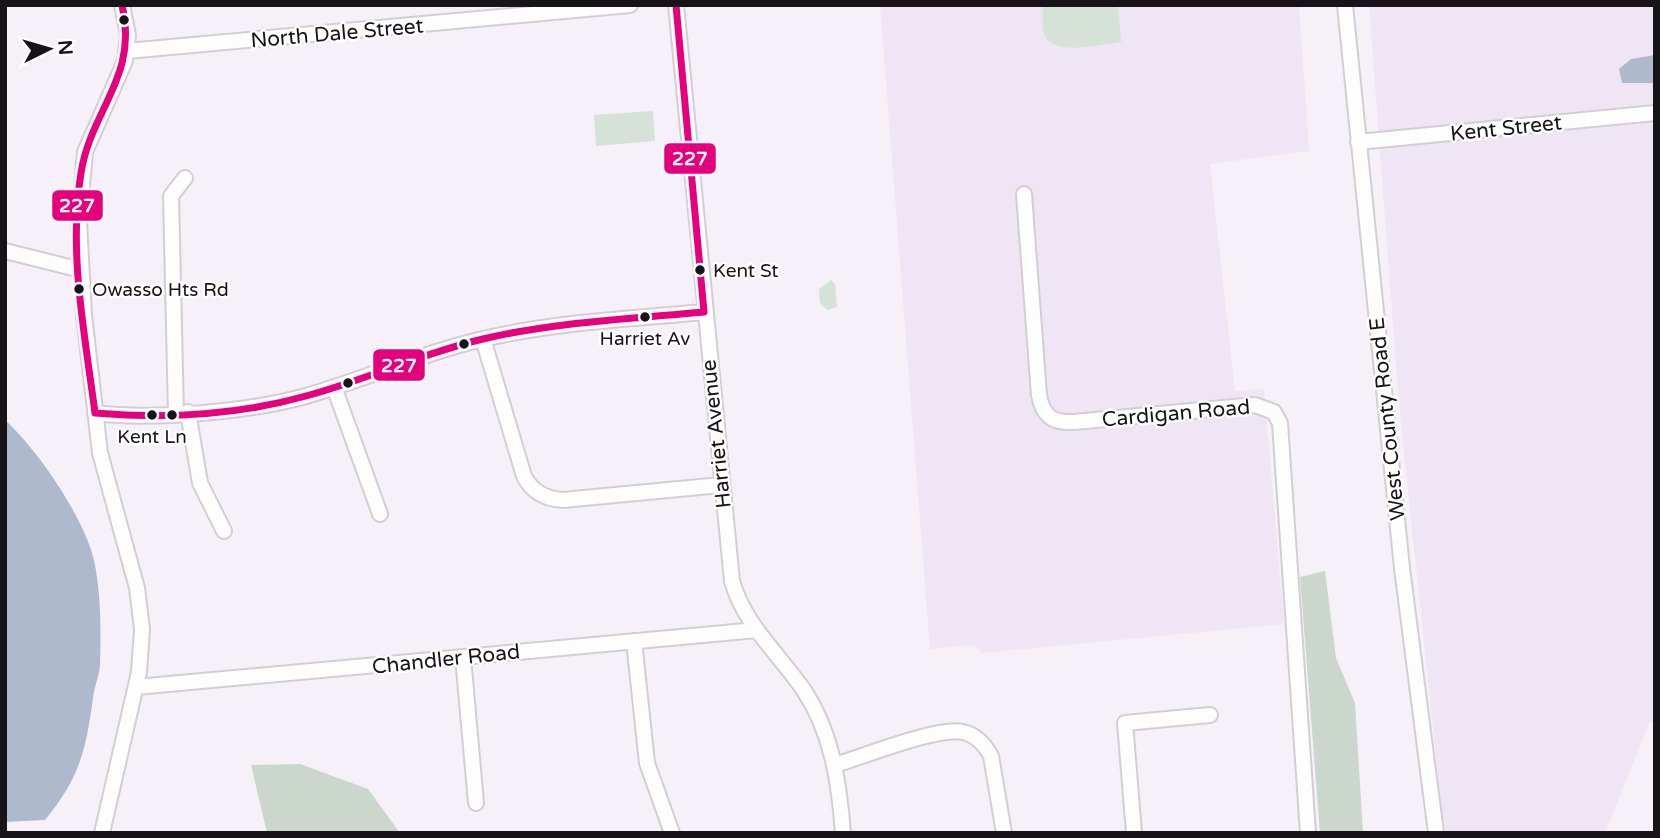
<svg xmlns="http://www.w3.org/2000/svg" width="1660" height="838" font-family="'Varela Round',sans-serif">
  <rect width="100%" height="100%" fill="#f6f0f8"/>
  <path fill="#f0e5f4" d="M880,5H1299L1309,151L1210,164L1235,391L1264,389L1284,624L982,653L973,645L930,649Z
    M1369,5H1655V721L1649,723L1605,833H1444L1399,405Z"/>
  <path fill="#d6e1d8" d="M1042,5H1118L1121,42C1103,44 1058,56 1046,38C1041,30 1043,15 1042,5Z
    M653,111L655,141L596,146L594,115Z
    M831,280L835,284L837,307L827,310L820,303L819,289Z"/>
  <path fill="#cbd6cd" d="M1325,571L1336,658L1355,703L1363,833H1320L1300,577Z
    M300,764L368,789L400,833H267L251,765Z"/>
  <path fill="#afb9ce" d="M1655,55V83H1622L1619,69L1631,59Z
    M5,420C38,450 87,521 95,565C101,597 101,633 100,666C99,677 94,687 93,698C86,750 80,777 45,820L5,822Z"/>
  <g fill="none" stroke-linecap="round" stroke-linejoin="round">
    <defs>
      <path id="minor" d="M676,5L732,581C744,624 778,653 803,689C832,732 839,782 843,833
        M1345,5L1402,568L1436,833
        M127,51L630,5
        M1358,142L1655,113
        M1024,194L1039,395C1043,417 1053,423 1074,422L1255,405L1274,412L1280,423L1308,833
        M5,251L81,270
        M483,339L524,476C532,492 545,499 563,500L721,485
        M334,387L380,514
        M188,412L200,483L224,531
        M95,413C154,420 249,412 306,396C366,379 422,353 483,339C555,322 630,319 704,312
        M176,414L171,196L185,178
        M634,641L647,763L672,833
        M463,657L476,803
        M136,687L757,630
        M835,765C862,757 939,726 963,732C977,735 985,745 991,756L1004,833
        M102,833L139,672L142,629L137,588L100,453L84,315L79,221L85,152L125,61L128,35L122,5
        M1134,833L1125,723L1210,715"/>
    </defs>
    <use href="#minor" stroke="#d3ced4" stroke-width="18"/>
    <use href="#minor" stroke="#fefdfe" stroke-width="14"/>
    <defs>
      <path id="bus-1" d="M676,5L704,312
        M95,413C165,419 238,415 306,396C366,380 422,353 483,339C555,322 630,319 704,312
        M95,413C85,335 68,252 81,173C91,109 139,77 122,5"/>
    </defs>
    <use href="#bus-1" stroke="#fefefe" stroke-width="12"/>
    <use href="#bus-1" stroke="#e5007d" stroke-width="7"/>
  </g>
  <g fill="#171318" stroke="#fefefe" stroke-width="2.5">
    <circle cx="124" cy="20" r="6"/>
    <circle cx="700" cy="270" r="6"/>
    <circle cx="79" cy="289" r="6"/>
    <circle cx="645" cy="317" r="6"/>
    <circle cx="464" cy="344" r="6"/>
    <circle cx="348" cy="383" r="6"/>
    <circle cx="152" cy="415" r="6"/>
    <circle cx="172" cy="415" r="6"/>
  </g>
  <g text-anchor="middle" stroke-width="5" stroke-linejoin="round" paint-order="stroke">
    <g font-size="19" fill="#171318" stroke="#fefefe" text-anchor="start">
      <text x="713" y="277">Kent St</text>
      <text x="92" y="296">Owasso Hts Rd</text>
      <text x="645" y="345" text-anchor="middle">Harriet Av</text>
      <text x="152" y="443" text-anchor="middle">Kent Ln</text>
    </g>
    <g font-size="21" fill="#171318" stroke="#fefefe">
      <text transform="translate(337 33) rotate(-5)" y="7">North Dale Street</text>
      <text transform="translate(1506 128) rotate(-6)" y="7">Kent Street</text>
      <text transform="translate(1176 413) rotate(-5)" y="7">Cardigan Road</text>
      <text transform="translate(1387 419) rotate(-96)" y="7">West County Road E</text>
      <text transform="translate(716 434) rotate(-96)" y="7">Harriet Avenue</text>
      <text transform="translate(446 659) rotate(-6)" y="7">Chandler Road</text>
    </g>
  </g>
  <g stroke="#fefefe" stroke-width="2.5">
    <rect x="663" y="142" width="54" height="33" rx="7" fill="#e5007d"/>
    <rect x="51" y="189" width="53" height="33" rx="7" fill="#e5007d"/>
    <rect x="372" y="348" width="54" height="34" rx="7" fill="#e5007d"/>
  </g>
  <g font-size="19" text-anchor="middle" font-weight="bold" fill="#fff">
    <text x="690" y="165">227</text>
    <text x="77" y="212">227</text>
    <text x="399" y="372">227</text>
  </g>
  <rect width="1660" height="838" fill="none" stroke="#171318" stroke-width="14"/>
  <g transform="translate(49 49) rotate(85)" stroke="#fefefe" stroke-width="5" paint-order="stroke">
  <path d="M0-5L12 26L0 18L-12 26Z" fill="#171318"/>
  <text y="-10" font-size="19" font-weight="bold" text-anchor="middle" fill="#171318">N</text>
  </g>
</svg>
